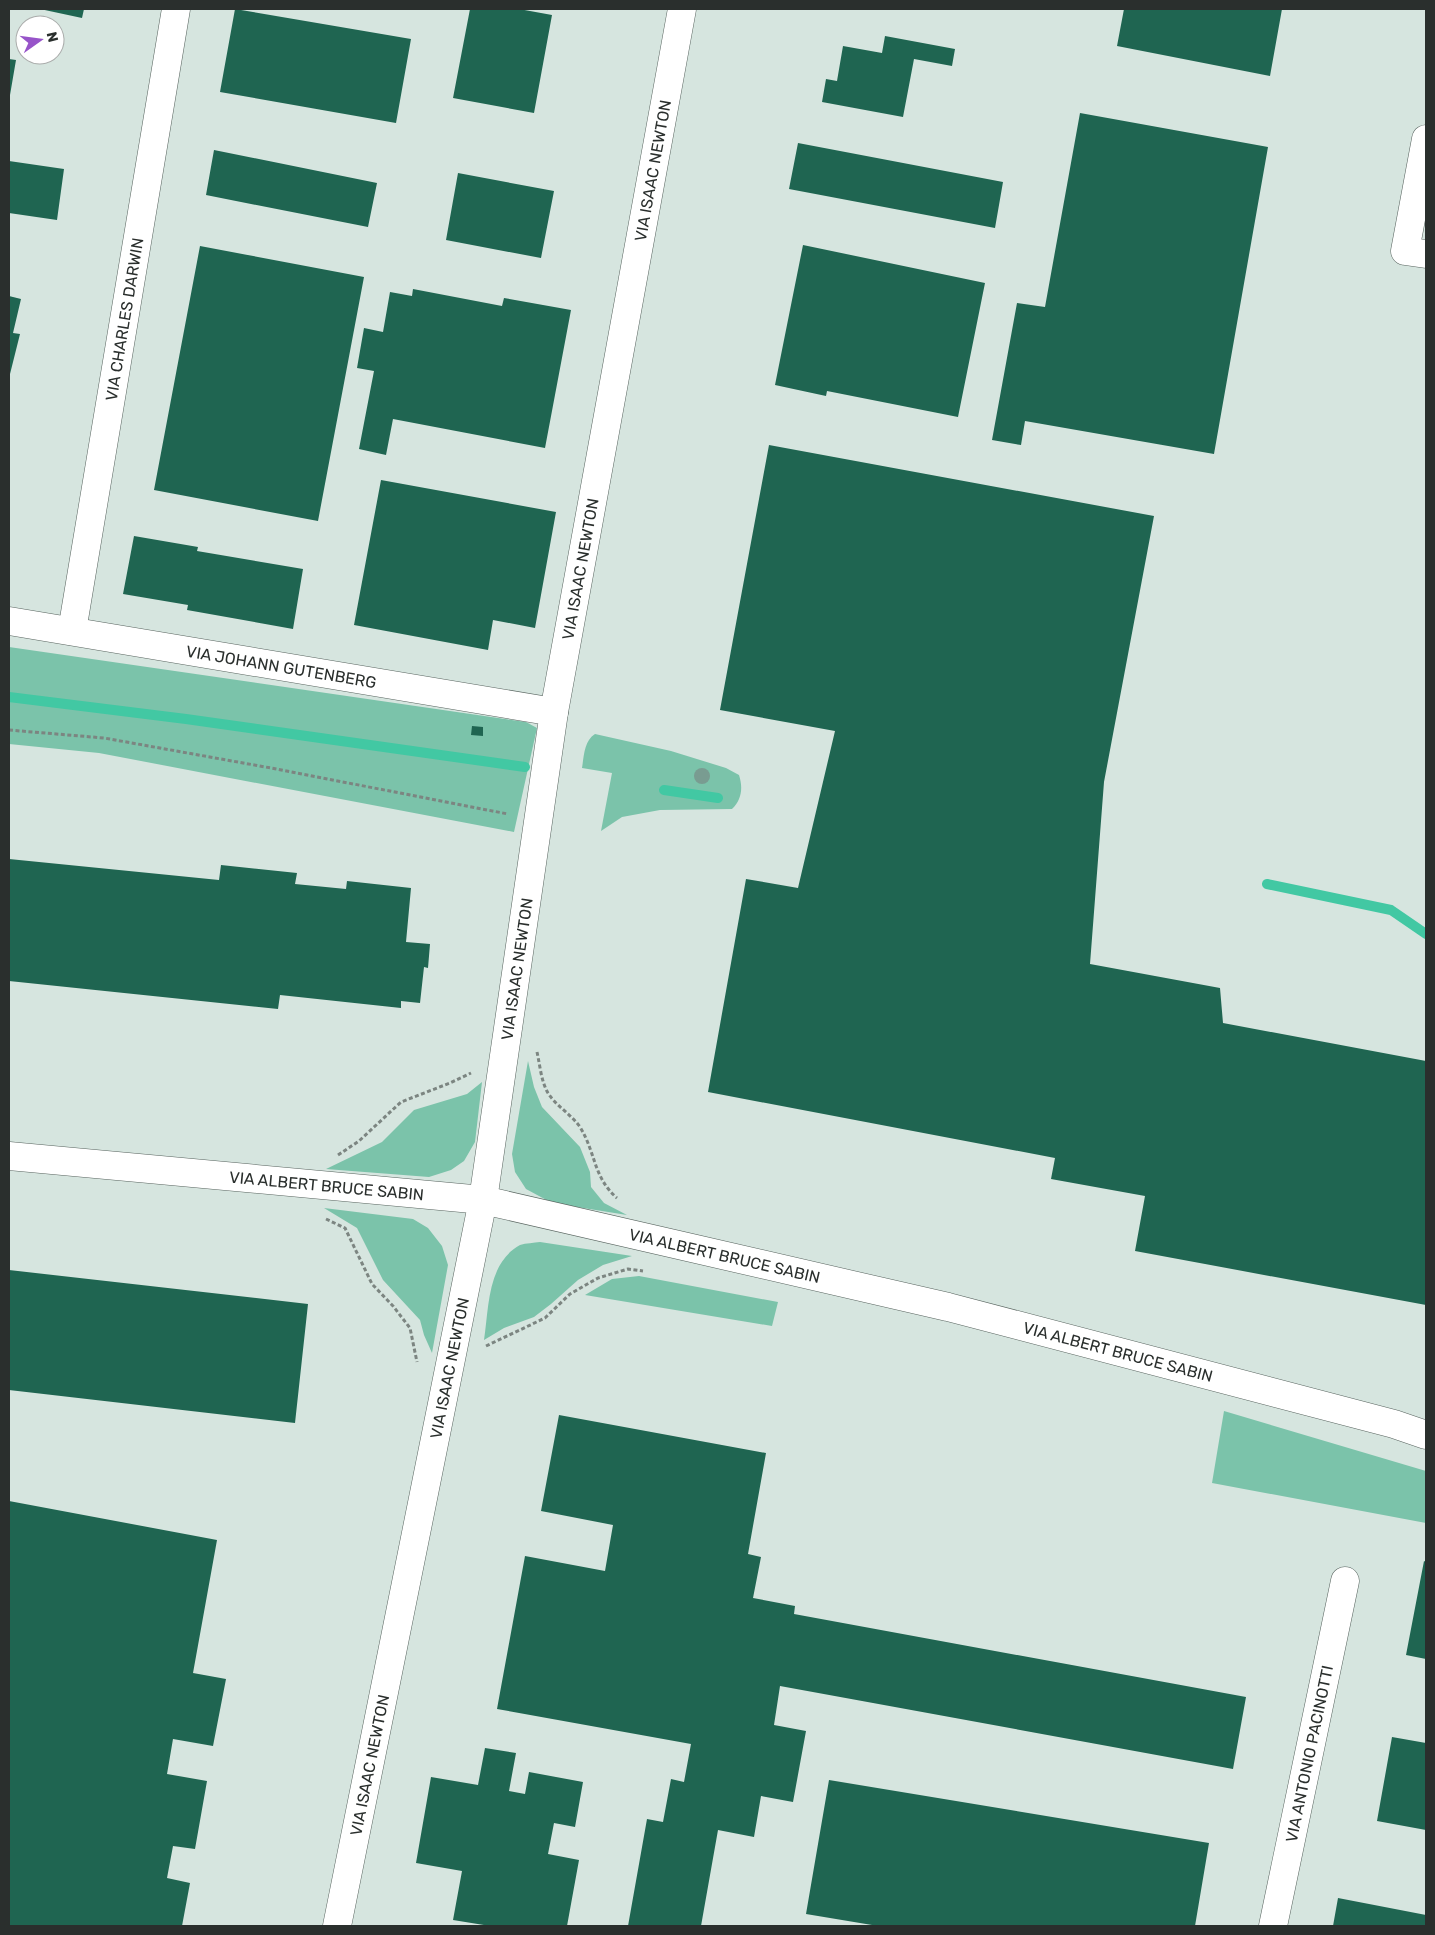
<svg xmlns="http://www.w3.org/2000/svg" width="1435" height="1935" font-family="Rubik,sans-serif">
  <rect width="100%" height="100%" fill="#d6e5df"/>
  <path fill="#7bc3aa" d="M9,647L526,722L537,728L514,832L99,753L9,744Z
    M595,734L671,751L726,768L739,775C743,787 742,800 732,809L660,810L622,817L601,831L612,773L582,768C584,756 584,741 595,734Z
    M528,1061L534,1087L542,1107L580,1147L590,1172L591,1187L604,1203L627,1215L552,1203L526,1189L515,1172L512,1154Z
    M482,1082L475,1142L464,1161L451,1170L429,1177L326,1169L382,1142L414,1110L467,1094Z
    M324,1208L413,1219L428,1228L442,1246L448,1265L432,1353L424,1335L420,1320L383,1280L357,1228Z
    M540,1242L632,1256L603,1265L578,1280L551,1304L534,1317L504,1328L484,1340C489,1308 487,1263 520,1245C526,1243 534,1243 540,1242Z
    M639,1276L778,1302L772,1326L585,1295L612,1279Z
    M1224,1411L1426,1471V1523L1212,1483Z"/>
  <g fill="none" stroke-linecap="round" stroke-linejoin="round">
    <path stroke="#42c8a3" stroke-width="10" d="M9,697L186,719L525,767
      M664,790L718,798
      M1267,884L1391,910L1426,934"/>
  </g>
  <path fill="#1f6551" d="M40,9H84L82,18Z
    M235,9L411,39L396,123L220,92Z
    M470,9H519L552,15L534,113L453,98Z
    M1124,9H1282L1270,76L1117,46Z
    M885,36L955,49L952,66L914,59L903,117L822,102L826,79L837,81L843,46L882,53Z
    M9,59L16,60L10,95H9Z
    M1080,113L1268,147L1214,454L1025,421L1021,445L992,440L1017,303L1045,307Z
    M798,143L1003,182L995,228L789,189Z
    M214,150L377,183L368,227L206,195Z
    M9,161L64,169L57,220L9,213Z
    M458,173L554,191L541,258L446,240Z
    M803,245L985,283L958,417L827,391L826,396L775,385Z
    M200,246L364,277L318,521L154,490Z
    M413,289L502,306L504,298L571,310L545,448L393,419L386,455L359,449L374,371L357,368L364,328L383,332L390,292L412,296Z
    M9,296L21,299L13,333L20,334L9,378Z
    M769,445L1154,516L1104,782L1090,964L1220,988L1223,1023L1426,1061V1305L1135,1251L1145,1196L1051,1179L1055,1158L708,1092L746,879L798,888L835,731L720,710Z
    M381,480L556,512L535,628L493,620L488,650L354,625Z
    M134,536L198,547L197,551L303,569L293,629L187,610L188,605L123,594Z
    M472,726L483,727V736L471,735Z
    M9,859L219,880L221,865L297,873L295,884L346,889L347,881L411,888L406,942L430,944L428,968L424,967L420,1003L401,1001V1008L280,995L278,1009L9,981Z
    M9,1270L308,1304L295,1423L9,1390Z
    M559,1415L766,1453L748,1554L761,1557L753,1598L795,1606L794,1614L1246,1697L1233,1769L780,1686L774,1725L806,1731L793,1802L761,1796L754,1837L718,1830L701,1926H628L647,1819L663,1822L671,1779L684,1782L691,1744L497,1709L525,1556L605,1571L613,1525L541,1511Z
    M9,1501L217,1540L193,1673L226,1679L213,1746L173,1739L167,1774L207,1781L195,1849L173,1846L167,1878L190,1883L182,1926H9Z
    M1424,1561L1426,1562V1659L1406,1655Z
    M1392,1737L1426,1743V1830L1377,1821Z
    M485,1748L516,1753L509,1791L525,1794L529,1772L583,1782L575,1827L554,1823L548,1854L579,1860L567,1926H490L453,1920L462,1871L416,1863L431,1777L478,1785Z
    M829,1780L1209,1843L1195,1926H878L806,1914Z
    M1338,1898L1426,1915V1926H1333Z"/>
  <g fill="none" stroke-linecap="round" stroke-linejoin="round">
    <defs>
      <g id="minor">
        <path d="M1426,139L1405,251L1426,254"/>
        <path id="s1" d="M9,621L554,712"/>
        <path id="s2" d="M72,631L176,9"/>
        <path id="s3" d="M9,1156L483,1200L948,1307L1394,1424L1426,1435"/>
        <path id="s4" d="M337,1926L483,1200L554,712L682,9"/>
        <path id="s5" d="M1273,1926L1345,1581"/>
      </g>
    </defs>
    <use href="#minor" stroke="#58645f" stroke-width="29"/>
    <path stroke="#7c8581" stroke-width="3" stroke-dasharray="4 2.5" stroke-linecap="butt" d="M9,730L104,738L271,768L508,814
      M537,1052C540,1065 541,1081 548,1093C556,1106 571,1114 580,1127C596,1153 593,1177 617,1198
      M338,1155L359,1141L401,1102L450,1083L471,1073
      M326,1219L345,1228L372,1284L393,1306L410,1328L417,1362
      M486,1346L545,1318L570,1294L598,1278L628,1269L643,1271"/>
    <use href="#minor" stroke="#fff" stroke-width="28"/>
  </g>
  <circle fill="#799c91" cx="702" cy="776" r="8"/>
  <g text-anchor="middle" stroke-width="5" stroke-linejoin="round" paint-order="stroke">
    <g font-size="16" fill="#2a2f2d" stroke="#fff">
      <text dy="6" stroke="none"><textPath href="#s4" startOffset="1784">VIA ISAAC NEWTON</textPath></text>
      <text dy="6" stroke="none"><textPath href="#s2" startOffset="316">VIA CHARLES DARWIN</textPath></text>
      <text dy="6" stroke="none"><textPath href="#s4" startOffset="1379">VIA ISAAC NEWTON</textPath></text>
      <text dy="6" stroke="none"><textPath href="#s1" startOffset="276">VIA JOHANN GUTENBERG</textPath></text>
      <text dy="6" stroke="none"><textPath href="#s4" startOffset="974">VIA ISAAC NEWTON</textPath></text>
      <text dy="6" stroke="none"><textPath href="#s3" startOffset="319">VIA ALBERT BRUCE SABIN</textPath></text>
      <text dy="6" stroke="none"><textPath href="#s3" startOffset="724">VIA ALBERT BRUCE SABIN</textPath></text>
      <text dy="6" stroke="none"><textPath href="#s3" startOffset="1129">VIA ALBERT BRUCE SABIN</textPath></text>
      <text dy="6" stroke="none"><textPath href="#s4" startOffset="569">VIA ISAAC NEWTON</textPath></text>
      <text dy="6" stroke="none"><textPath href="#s5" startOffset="176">VIA ANTONIO PACINOTTI</textPath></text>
      <text dy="6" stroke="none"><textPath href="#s4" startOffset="164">VIA ISAAC NEWTON</textPath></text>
    </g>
  </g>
  <rect width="1435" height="1935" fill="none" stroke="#2a2f2d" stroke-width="20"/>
  <g transform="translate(40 40) rotate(76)"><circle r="24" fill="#ffffff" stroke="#aaacab"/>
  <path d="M0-4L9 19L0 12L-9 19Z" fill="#9754c9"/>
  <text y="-8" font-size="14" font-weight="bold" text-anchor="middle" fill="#2a2f2d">N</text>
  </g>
</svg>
